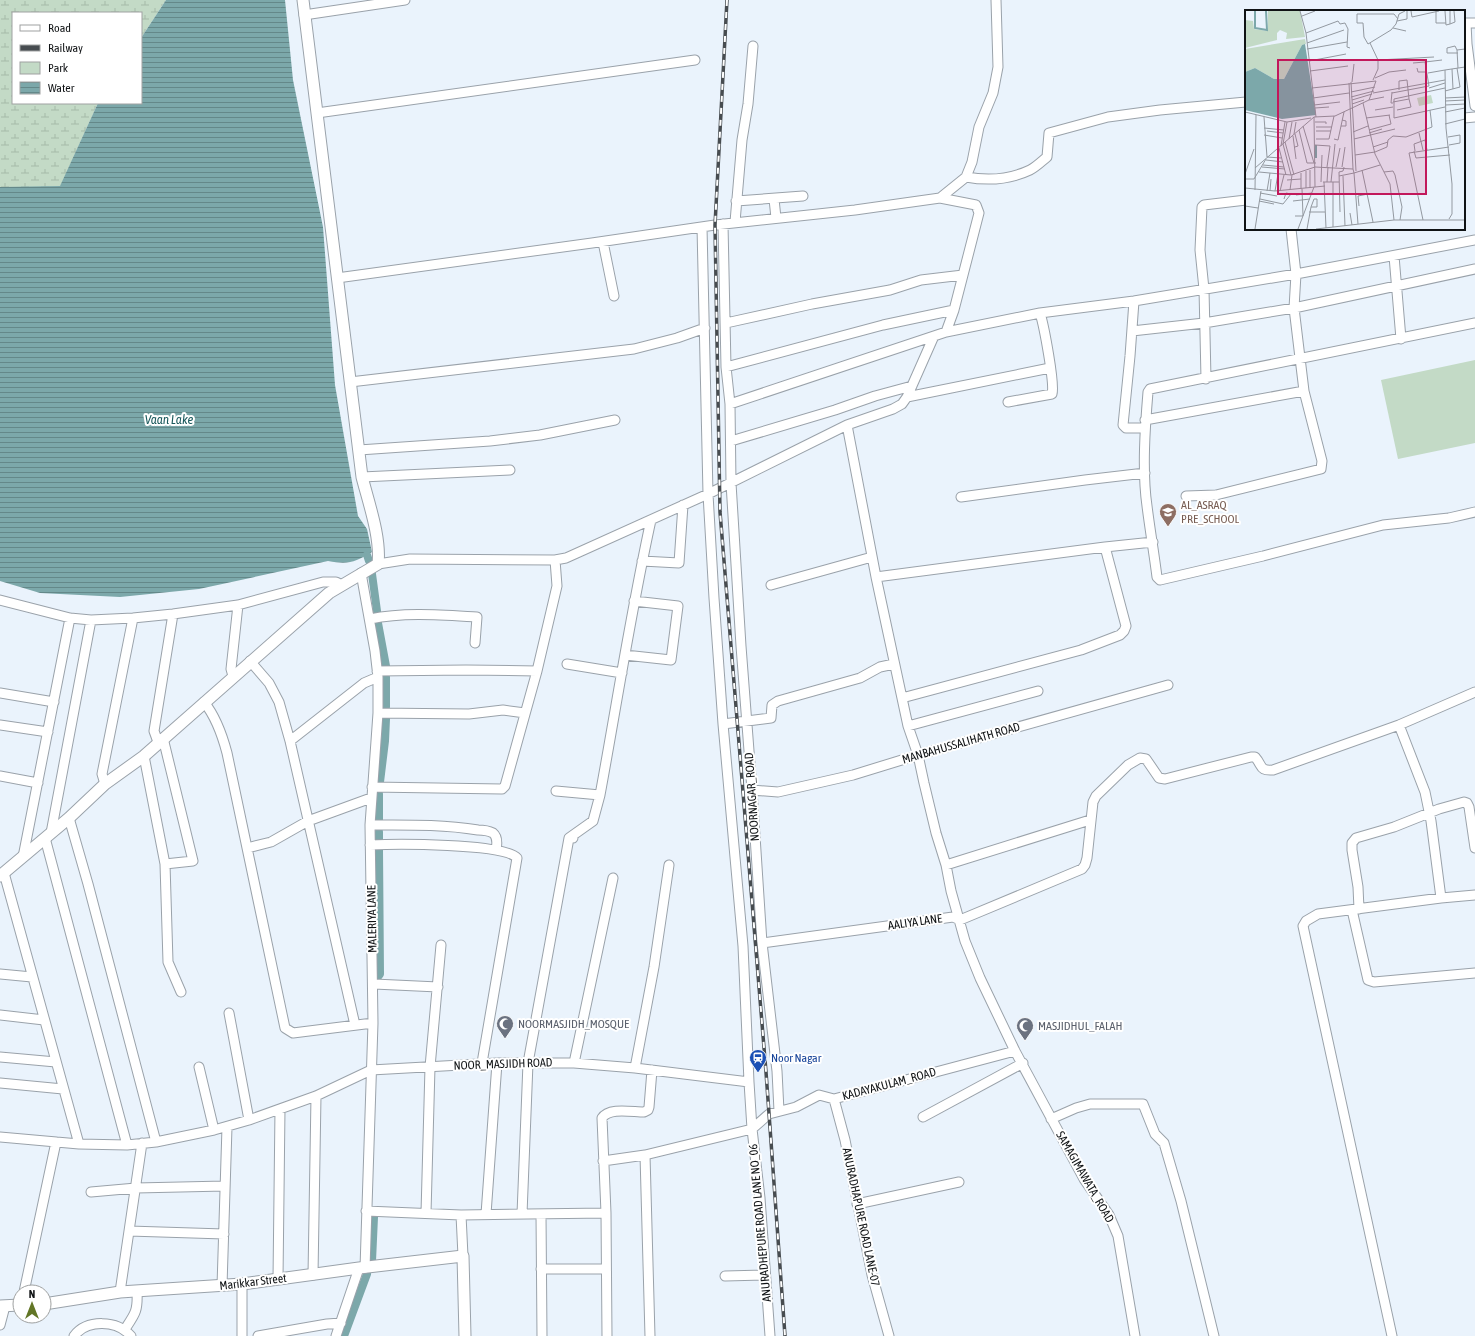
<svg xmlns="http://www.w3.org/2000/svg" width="1475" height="1336" font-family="'Asap Condensed',sans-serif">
  <defs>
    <pattern id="wetland-marsh" width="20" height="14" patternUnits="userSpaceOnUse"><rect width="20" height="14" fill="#c3dac6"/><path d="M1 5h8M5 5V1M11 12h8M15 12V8" fill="none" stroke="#a6baa9"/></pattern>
    <pattern id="water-rules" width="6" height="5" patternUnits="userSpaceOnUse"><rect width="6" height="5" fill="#7ca8aa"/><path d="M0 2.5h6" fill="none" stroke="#648889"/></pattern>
  </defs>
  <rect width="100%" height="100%" fill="#eaf3fc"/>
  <path fill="url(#wetland-marsh)" d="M0,0H166L141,38V13H13V103H98L60,187H0Z"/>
  <path fill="#c3dac6" d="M1475,360V443L1398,459L1381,380Z"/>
  <path fill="url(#water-rules)" d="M166,0H285L293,80L323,227L335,385L358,516L367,529L372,552C355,562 349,565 328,561L199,589L120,597L40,593L0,581V187L60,186L98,103H141V38Z"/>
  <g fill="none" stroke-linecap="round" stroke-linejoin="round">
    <path stroke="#7ca8aa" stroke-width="8" d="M367,555L369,561
      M372,574L377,611
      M378,623L386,666
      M386,677V707
      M380,782L385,741L386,719
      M379,820V794
      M379,832V839
      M377,978L380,974L379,850
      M372,1261L374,1217
      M344,1336L367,1274"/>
    <defs>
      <path id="minor" d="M304,15L405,0
        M1475,23H1466L1467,44L1475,106
        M317,113L695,60
        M1464,118L1475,117
        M966,177C988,181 1009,180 1030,170C1036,167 1042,161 1047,157L1049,133L1108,117L1160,110L1246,102
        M940,198L966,177L972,162L979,127L993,93L998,67L996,0
        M774,199L776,218
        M736,201L803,196
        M735,222L742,140L748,104L753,46
        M723,224L726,367L730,404L731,483L741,646L752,790L762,943L777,1071L779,1111
        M702,227L708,494L714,598L723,724L743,946L749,1082
        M603,242L614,296
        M1394,256L1401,339
        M337,278L592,243L715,225L855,210L940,198L976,205L979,213L954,310L946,332
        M1134,301L1130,356L1123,425L1126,428H1145
        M726,323L812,304L890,290L921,280L963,275
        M1475,323L1150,389L1148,392C1145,428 1142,471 1147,506C1150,530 1154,553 1157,577L1160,580L1263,556L1383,525L1449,518L1475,512
        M1132,331L1204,323L1294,308L1475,269
        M726,367L883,325L954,310
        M1206,379L1204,289L1200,250L1202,207L1204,205L1246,200
        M350,382L634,349L677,338L705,328
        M907,397L1050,368
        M1008,402L1052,394C1055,384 1044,326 1040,313
        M730,404L934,336
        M1145,420L1304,391L1294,308L1296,274L1291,229
        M847,425L876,577L908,726L918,755L924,783L936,833L946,865L951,891L965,941L980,978L1015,1051L1084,1179L1109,1215L1118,1236L1135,1336
        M731,441L835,410L875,396L912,386
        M359,450L490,441L540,435L615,420
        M362,477L510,470
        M1186,496L1216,495L1321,469L1322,461L1304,391
        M961,497L1085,480L1145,473
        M642,561L679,563L683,505
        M378,564L410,559L555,560L566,558L708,494L847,425L893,409L902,404L907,397L934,336L946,332L1040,313L1134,301L1296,274L1475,240
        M361,573L375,651L378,677V713L370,825L373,1023L365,1268
        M876,577L1105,547L1153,542
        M771,585L872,557
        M0,600L70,618L91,620L133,618L173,614L238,605L323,582H336L342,585
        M370,619C405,612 441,615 477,617L475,643
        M625,655L671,660L678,606L634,601
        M250,661L269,683L279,702L290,741L355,1025
        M567,664L622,673
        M377,671L466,670L537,671
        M233,676L231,669L238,605
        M0,693L54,702
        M902,698L1081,650L1120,635L1124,631L1126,626L1105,547
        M204,702C216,717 222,734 227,753L285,1028L293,1033L373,1023
        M378,713L469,714L503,710L525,713
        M723,724L771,718L772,705L778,701L860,678L880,667L894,664
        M0,725L48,732
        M1399,725L1425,792L1431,821L1441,898
        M908,726L1038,691
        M163,738L193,861L165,864
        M290,741L364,683L378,677
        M158,742L154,731L173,614
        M144,756L165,864L168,962L181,992
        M0,776L38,783
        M105,784L102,774L133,618
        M372,787L502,789L505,786L537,671L557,586L555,560
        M752,790L778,792L853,775L918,755L1168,685
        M556,791L600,795C617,703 631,611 651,520
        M69,818L88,884L156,1142
        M370,825C406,825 442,824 478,830C482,830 489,831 493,833C498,837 497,845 496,850
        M51,833L91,620
        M45,838L127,1145
        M573,838H569L593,821L600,795
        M370,845C394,844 504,843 517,858L482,1063
        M247,848L271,842L308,821L371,798
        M23,857L70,618
        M946,865L1090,820
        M4,873L79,1144
        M1359,909L1358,887L1352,850V843L1356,838L1394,827L1439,809L1464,802L1467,803L1469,807L1475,848
        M1352,910L1368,980L1374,982L1475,973
        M762,943L953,917L960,920L1082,869L1085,865L1087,858L1093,802L1096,796L1128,765L1140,758L1146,759L1159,778L1165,779L1251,757H1255C1263,766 1259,771 1273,770L1399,725L1475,692
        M0,974L32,977
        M374,984L438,987
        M229,1013L249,1120
        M0,1015L44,1020
        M0,1057L56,1062
        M574,1063L613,878
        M199,1067L214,1130
        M635,1068L654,967L669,865
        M0,1083L63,1089
        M834,1099L845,1140L872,1275L889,1336
        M923,1117L1023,1063
        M1051,1119L1076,1108L1090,1104H1143L1155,1134L1164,1143L1181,1201L1214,1336
        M0,1137L79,1144L127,1145L156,1142L214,1130L249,1120L316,1096L371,1070L497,1063H574L635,1068L749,1082L752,1129L645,1155L603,1161
        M645,1155L650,1336
        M91,1192L136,1188L225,1186
        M857,1204L959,1182
        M366,1211L461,1215L606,1213
        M426,1213L430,1067L441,945
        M486,1214L497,1063
        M522,1214L528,1063L569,838
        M541,1214L542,1336
        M461,1215L463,1256
        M129,1231L224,1234
        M541,1269H606
        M313,1275L316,1096
        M725,1276L765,1275
        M278,1279L280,1109
        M242,1284V1336
        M222,1286L227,1127
        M24,1292L56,1142
        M120,1292L142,1143
        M0,1325L5,1306
        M125,1329C135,1314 138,1311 137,1292
        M74,1336C87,1319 117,1320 131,1336
        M258,1336L327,1324L341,1323
        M336,1336L359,1268
        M607,1336L606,1213L602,1118C609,1107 632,1112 644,1112L648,1110L649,1107L652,1070
        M770,1336L760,1198L752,1129L769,1114L796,1107L819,1095L834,1099L1015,1051
        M1392,1336L1303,926L1306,921L1318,914L1441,898L1475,895"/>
      <path id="tertiary" d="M0,876L69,818L105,784L144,756L329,593L378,564C381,538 369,504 362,477L303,0
        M44,1304L120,1292L242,1284L359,1268L463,1256L465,1336
        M0,1306L20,1305"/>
    </defs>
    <use href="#minor" stroke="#9aa2aa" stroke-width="11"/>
    <use href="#tertiary" stroke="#9aa2aa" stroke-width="13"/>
    <use href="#minor" stroke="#fff" stroke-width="9"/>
    <use href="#tertiary" stroke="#fff" stroke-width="11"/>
    <defs>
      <path id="rail" d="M727,0L715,225L720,512L766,1072L785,1336"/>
    </defs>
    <use href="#rail" stroke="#474c50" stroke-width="3.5"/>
    <use href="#rail" stroke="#fff" stroke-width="2" stroke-dasharray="6" stroke-linecap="butt"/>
  </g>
  <defs>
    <symbol id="school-pin" viewBox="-11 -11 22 30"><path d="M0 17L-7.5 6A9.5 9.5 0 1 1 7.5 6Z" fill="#8d6e63" stroke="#fff"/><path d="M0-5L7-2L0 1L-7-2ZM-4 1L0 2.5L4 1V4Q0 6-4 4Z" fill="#fff"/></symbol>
    <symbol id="mosque-pin" viewBox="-11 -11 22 30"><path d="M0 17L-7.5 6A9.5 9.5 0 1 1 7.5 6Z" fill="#6b7280" stroke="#fff"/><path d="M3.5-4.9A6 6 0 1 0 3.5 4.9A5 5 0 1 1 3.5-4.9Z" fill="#fff"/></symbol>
    <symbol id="station-pin" viewBox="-11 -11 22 30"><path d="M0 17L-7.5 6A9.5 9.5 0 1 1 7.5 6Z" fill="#1a4fb4" stroke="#fff"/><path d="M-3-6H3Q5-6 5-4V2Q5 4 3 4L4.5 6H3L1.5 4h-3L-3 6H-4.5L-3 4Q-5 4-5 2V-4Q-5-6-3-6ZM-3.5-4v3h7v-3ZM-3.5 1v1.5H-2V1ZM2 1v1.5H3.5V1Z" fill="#fff"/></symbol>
  </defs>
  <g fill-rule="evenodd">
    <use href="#school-pin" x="1158" y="502" width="20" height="27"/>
    <use href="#mosque-pin" x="495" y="1014" width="20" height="27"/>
    <use href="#mosque-pin" x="1015" y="1016" width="20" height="27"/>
    <use href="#station-pin" x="748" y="1048" width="20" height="27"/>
  </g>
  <g text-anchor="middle" stroke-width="4" stroke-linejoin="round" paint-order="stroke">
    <g font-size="12" fill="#785e54" stroke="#fff" text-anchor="start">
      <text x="1181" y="509">AL_ASRAQ<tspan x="1181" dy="14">PRE_SCHOOL</tspan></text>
    </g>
    <g font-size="12" fill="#101315" stroke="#fff">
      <text transform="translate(961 743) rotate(-16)" y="4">MANBAHUSSALIHATH ROAD</text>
      <text transform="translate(752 797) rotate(-94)" y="4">NOORNAGAR_ROAD</text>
      <text transform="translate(372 919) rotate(-91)" y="4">MALERIYA LANE</text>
      <text transform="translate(915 922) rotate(-8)" y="4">AALIYA LANE</text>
      <text transform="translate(503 1064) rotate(-2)" y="4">NOOR_MASJIDH ROAD</text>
      <text transform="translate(889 1084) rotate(-15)" y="4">KADAYAKULAM_ROAD</text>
      <text transform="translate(1085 1177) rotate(60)" y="4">SAMAGIMAWATA_ROAD</text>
      <text transform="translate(861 1217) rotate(78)" y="4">ANURADHAPURE ROAD LANE-07</text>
      <text transform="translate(760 1223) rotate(-95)" y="4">ANURADHEPURE ROAD LANE NO_06</text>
      <text transform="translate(253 1282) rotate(-7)" y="4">Marikkar Street</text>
    </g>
    <g font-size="12" fill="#5b616d" stroke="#fff" text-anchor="start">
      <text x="518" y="1028">NOORMASJIDH_MOSQUE</text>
      <text x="1038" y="1030">MASJIDHUL_FALAH</text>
    </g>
    <g font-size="12" fill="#164399" stroke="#fff" text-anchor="start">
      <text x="771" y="1062">Noor Nagar</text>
    </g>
    <g font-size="13" font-style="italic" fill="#1a595c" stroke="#fff">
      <text x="169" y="424">Vaan Lake</text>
    </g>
  </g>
  <g transform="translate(1245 10)">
    <rect width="220" height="220" fill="#eaf3fc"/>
    <path d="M23,1H55L60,27L41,29L42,23L35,20L32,23V30L0,38V10L8,11L9,19L23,21ZM60,29L61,34L57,35L39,69H29L10,58L0,62V39Z" fill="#c3dac6"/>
    <path d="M186,85L188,93L174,96L172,88Z" fill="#c3dac6"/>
    <path d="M60,34L71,105L37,109L0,100V62L10,58L29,69H39L57,35Z" fill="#7ca8aa"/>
    <path fill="none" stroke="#7ca8aa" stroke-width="2" d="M10,1V18L22,20L21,1M71,148V135"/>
    <path fill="none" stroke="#9399a0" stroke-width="1" d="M55,1L61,23L71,107M166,1L167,7L194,1M191,1V13H201M200,1L201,15L205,14V1M57,6L70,1M153,9L149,4H112V13H118L119,27L123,34L146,20L151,14L154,4L160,1M152,11L162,9V1M205,14L210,12L209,1M148,18L161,21M61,23L93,11L95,14L100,13L103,19L102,37L105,38M62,33L99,20M125,33L133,50V59L128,70M62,39L102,32M212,40L210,36L202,38V43H213M133,50L189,47M64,51L101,44M168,53L180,52M172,58L173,62H182M213,58L212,40L220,39M207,59L208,79M65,61L103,56M183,63L200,60M130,68L144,62L161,60M106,72L111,161M107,72L109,54M104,73L108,159M184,78L200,73M200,78L149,89V108L200,97M200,81L215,77L212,58M106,82L130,77M147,82L146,93H148M128,83L200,70M147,83L184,76L180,52L197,50M106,87L129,81M68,88L104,83M200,88L220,87M107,90L127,84M124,90L139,87M200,91L220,90M148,92L164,89L162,70L154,71V80M118,93L130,144L145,174L149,210M107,94L119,90M69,95L95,92M200,95L220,94M70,98L84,97M130,100L148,97M152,100L166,97L164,89M0,102L42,112L66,108M200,102L220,98M19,107L22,147L36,148M69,107L70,177M121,108L145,105M70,112H81V114M200,114L220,109M58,116L69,153M96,116H101V111L97,110M71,117H87M19,118L39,120M54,120L62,153H71M124,120L146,114L144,105M22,121L38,123M71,121H86M108,122L123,116M124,123L137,119M174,123L178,140M49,124L51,112M50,124L53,136L50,137M19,125L37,128M48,126L51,149M203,127L215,125V133L204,135M44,129L47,112M71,129H84L89,106M89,129L93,130L99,102M109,129L150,119M40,132L49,165M38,134L46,165M38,134L42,112M70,135L85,136L82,157M36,136L40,112M128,137L143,132M34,138L41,165M169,141L171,148L205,145M170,141L169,134L180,130L182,140M110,145L130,142L142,137L143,130L148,126L161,127L187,117L185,100M21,150L38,152M18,155L39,157M17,157L40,159M91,157L95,138M97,157L100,137M10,158L69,107L90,106L124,90L131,71L67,78M117,160L128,212M14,162L46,165L70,157L108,159L109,163L94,166M139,162L148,161L150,165L157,197L155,210M0,164L9,139M98,166L100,216M0,169H9L21,149M42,170L56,169M76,172L77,145M78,172H94M79,172L81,218M82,172L83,157M86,172L90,134M88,172V217M0,178L30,181L80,176M61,178V161M65,178V160M56,179V163M10,180L11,105M45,180L47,165M22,181L25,163M25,181L26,169M30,181L33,164M35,181L39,165M15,183L32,186M51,185L67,183M15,189L38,194L46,184L41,183L39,189M14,191L29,194M48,191L65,189M0,196L13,198M114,196L113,186L123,184M66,197H72V189M64,202H80M95,202L94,162L98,161L99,157M105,203L107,215M50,206H58L57,179M204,209L207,204V174L201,118L200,60L220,57M178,210L164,143L204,137M113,214L109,163L135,155M10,219L16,181M53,219L69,177M62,219L66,197L69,189H72M71,219L149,210H220"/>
    <path fill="#c2185b" fill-opacity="0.15" stroke="#c2185b" stroke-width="2" d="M33,50H181V184H33Z"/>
    <rect width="220" height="220" fill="none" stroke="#101315" stroke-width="2"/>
  </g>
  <rect x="12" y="12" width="130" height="92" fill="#ffffff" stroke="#9fa1a1"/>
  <rect x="20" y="25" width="20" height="6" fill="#ffffff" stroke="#9fa1a1"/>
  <text x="48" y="32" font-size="12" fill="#101315">Road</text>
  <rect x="20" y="45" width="20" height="6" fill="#474c50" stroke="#9fa1a1"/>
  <text x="48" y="52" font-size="12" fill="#101315">Railway</text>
  <rect x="20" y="62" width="20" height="12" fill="#c3dac6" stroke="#9fa1a1"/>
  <text x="48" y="72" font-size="12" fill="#101315">Park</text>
  <rect x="20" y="82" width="20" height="12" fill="url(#water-rules)" stroke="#9fa1a1"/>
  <text x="48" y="92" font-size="12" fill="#101315">Water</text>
  <g transform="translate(32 1304)"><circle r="19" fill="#ffffff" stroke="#9fa1a1"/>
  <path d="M0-3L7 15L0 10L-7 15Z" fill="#627626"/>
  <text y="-6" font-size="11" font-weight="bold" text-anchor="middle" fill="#101315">N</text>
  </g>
</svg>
